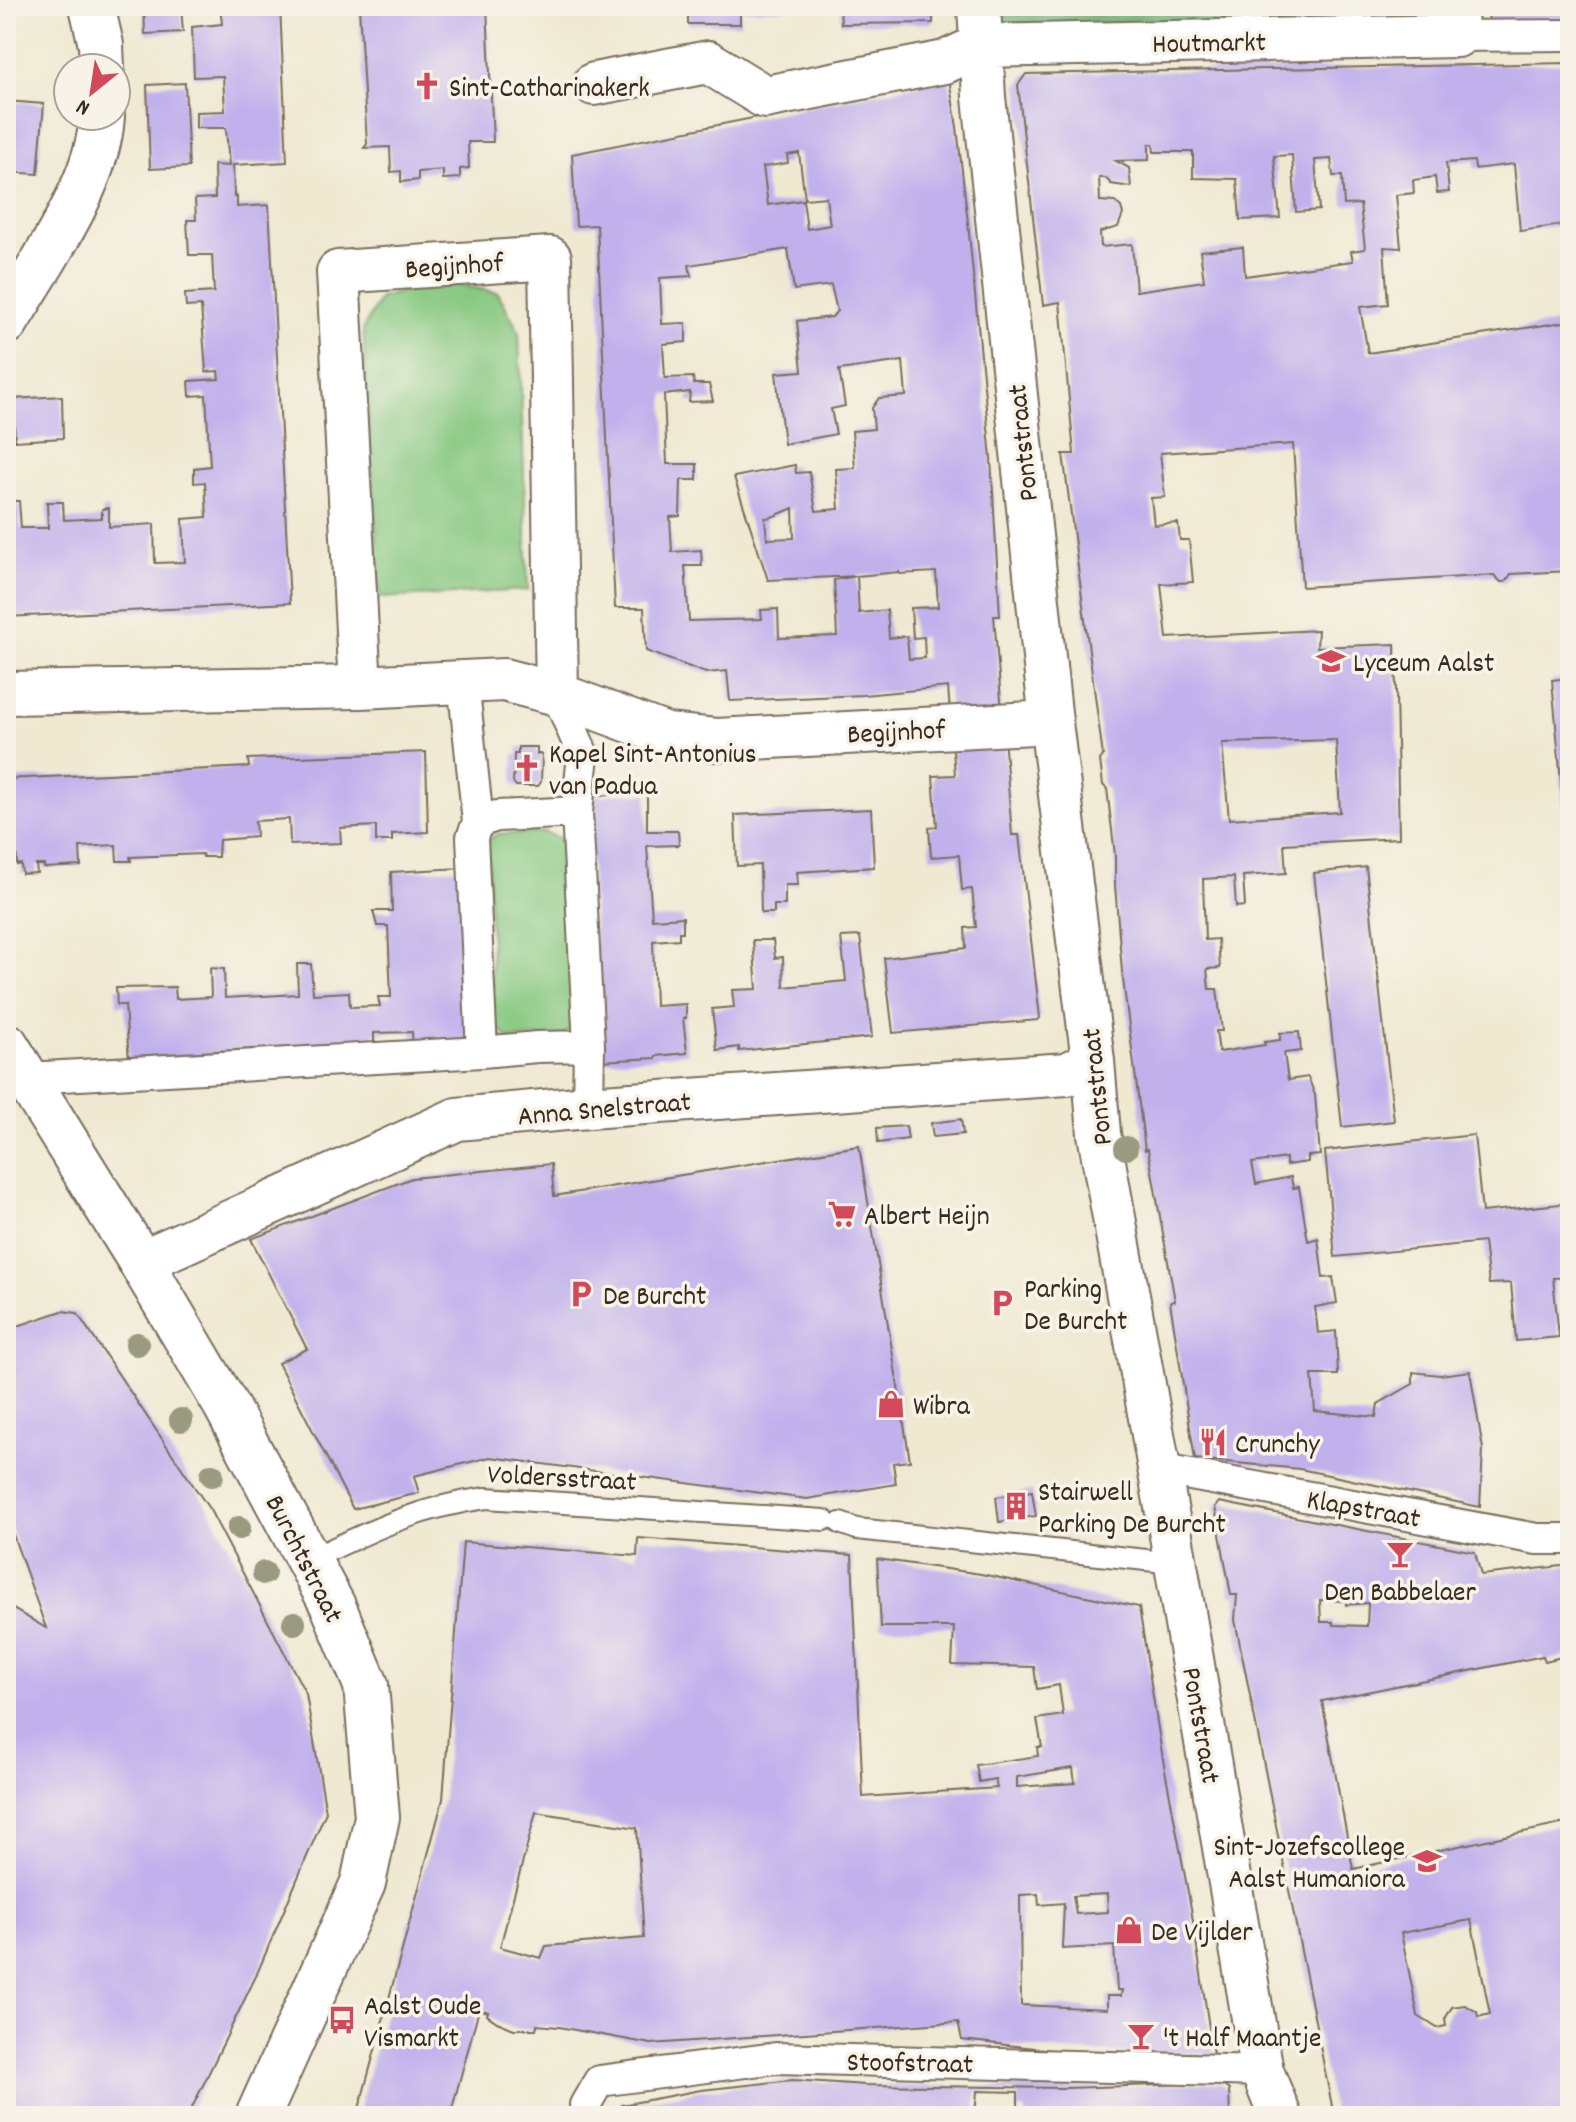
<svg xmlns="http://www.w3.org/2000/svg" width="1576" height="2122" font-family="Dekko,sans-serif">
  <rect width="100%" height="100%" fill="#f7f3e8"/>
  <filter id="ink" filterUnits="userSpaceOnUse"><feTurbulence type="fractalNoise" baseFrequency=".0125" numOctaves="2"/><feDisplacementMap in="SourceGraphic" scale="16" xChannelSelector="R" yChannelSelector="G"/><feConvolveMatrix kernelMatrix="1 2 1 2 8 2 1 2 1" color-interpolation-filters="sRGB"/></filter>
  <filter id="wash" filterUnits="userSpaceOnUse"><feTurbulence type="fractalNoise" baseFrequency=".006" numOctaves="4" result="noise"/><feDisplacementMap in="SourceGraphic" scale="32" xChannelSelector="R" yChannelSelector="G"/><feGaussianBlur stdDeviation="1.8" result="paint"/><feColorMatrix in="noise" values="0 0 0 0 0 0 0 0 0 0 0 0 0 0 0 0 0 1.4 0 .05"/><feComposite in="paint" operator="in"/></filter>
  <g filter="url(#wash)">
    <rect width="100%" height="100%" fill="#efe9d2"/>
    <path fill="#86c880" stroke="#60794f" stroke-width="2" d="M456,284L498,293L519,332L528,590L380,598L363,329L380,298L418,287Z
      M544,832L559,838L567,848L574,1012L572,1026L564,1035L509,1039L494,1024L487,841L498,834Z"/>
    <path fill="#6cac6e" stroke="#546b46" stroke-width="2" d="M997,6H1371L1374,28L993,34Z"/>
    <g id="blocks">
      <path fill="#c0b1ec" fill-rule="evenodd" d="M144,6H181L183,32L145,34Z
        M220,6H280L287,162L233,165L234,197L237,196V207L269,205L290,603L6,617V501H19L21,528H48L47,502H63L64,520L102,518V509L109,508V527L154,524L155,563L185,562L183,519L207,517L205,482L194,483V468L210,466L206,395L190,396L189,381L219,379L218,371L206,372L201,306L186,307L185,294L214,292L212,255H189L187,220H196L195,199L215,198L214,165L229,166L226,128H196V112L225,111L223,76L194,77L192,27L222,24Z
        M359,6H487L493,142H468L469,168L460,169V178L443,179V170L418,172V180L401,182V171L391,172L390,147L364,148L367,144Z
        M611,6H787L788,9L740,10V24H688V9L614,11L611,13Z
        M840,6H933V23L841,24Z
        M1488,6H1570V27L1489,30Z
        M1570,63V224L1520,231L1514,164L1475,169L1474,161L1446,163L1449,192L1437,193L1435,177L1413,180L1414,193L1396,195L1401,248L1384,247L1388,304L1360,307L1368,353L1570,321V571L1511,574L1505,582H1501L1494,575L1302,587L1293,444L1160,453L1165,497L1151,498L1154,525L1178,523L1180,540H1189L1193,582L1161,584L1167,638L1318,630L1317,647L1395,644L1399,838L1284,844L1286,873L1243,876L1245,906L1236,907L1234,877L1203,879L1205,940L1218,939L1220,968L1207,969L1209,989H1217L1222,1031H1216L1219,1052L1265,1045L1264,1042L1280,1040V1033L1299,1032L1301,1051L1284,1053L1288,1080L1308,1077L1315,1095L1320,1155L1308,1156V1162L1286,1165V1158L1252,1163L1256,1184L1291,1177L1293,1188L1299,1187L1308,1241L1318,1238L1323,1278L1333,1277L1337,1303L1315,1307L1318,1333L1336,1331L1338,1375H1312L1315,1411L1376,1417L1378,1404L1413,1384V1372L1440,1375L1470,1371L1483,1449L1480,1507L1300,1469L1195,1459L1170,1302L1175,1301L1148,1149L1145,1150L1122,972L1115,885V855L1107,789L1103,785L1100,760L1103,756L1063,454H1074L1060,302L1043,305L1018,85L1026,74ZM1149,144H1153L1154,152H1193V178L1237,179L1240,220L1280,218L1274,156L1292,155L1296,212L1319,210L1315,160L1331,159L1333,176H1342L1344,205L1360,204L1365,249L1351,251L1353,261L1245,276L1243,247L1200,251L1204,281L1136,291L1132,244L1101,247L1100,232L1118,227L1123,214L1121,207L1115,202L1100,201L1099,178H1106L1111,184L1131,187L1129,168L1116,161L1149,160ZM1336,740L1340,812L1229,819L1222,743Z
        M949,79L957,127L968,223L991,458L1000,616H994L1008,785L1012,835H1019L1040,1018L1038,1020L893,1033L884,958L966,948L965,928L976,927L972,889L962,890L959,855L931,857L929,828L937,826L933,776L955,775L948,687L863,695L730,701L727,671L706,673L646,651L644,608H615L597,225L576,226L572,154ZM799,153L805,199L826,197L830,225L807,229L803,200L768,205L763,167L788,163L787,155ZM788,249L794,290L831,285L837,311L832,317L797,321L802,371L776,373L784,444L836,434L831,409L845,406L839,370L903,361L906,396L879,398L872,408L874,429L852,431L855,468L836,469L839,509L816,511L809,472L796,473L795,465L734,477L768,580L857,576L834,580L837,636L779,638L778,609L761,610L762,619L689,621L685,566H702L701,550L672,552L670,517L680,516L681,480H697V464H667L664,395L690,392L689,402L713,401L709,384H694L693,377L665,378L663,344L686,342V323L662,324L660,278L691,276L689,265ZM793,508L794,538L767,539L765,518L772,517ZM899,572V574L936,572L938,607L911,608L913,638L924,637L925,658L909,659L907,636L889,638L887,610L859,613L857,576Z
        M185,83L189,167L150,169L147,85Z
        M6,101L44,104L38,174L6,172Z
        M62,396L63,438L15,441L13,399Z
        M1570,678V826H1565L1552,680Z
        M518,747H537V754H542L541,782L538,786H516L513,782L514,754H518Z
        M426,752L428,832L392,834V841H376V826L340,828L341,843L290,845L289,819L255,821L256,837L219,840L218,857H203L202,854L130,857L131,861H117L116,845L80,847L81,866L44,868V865H36L37,873L22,874L21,864L17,865L16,838H6V779L249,767L248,759Z
        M619,794H647V831H678L679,845L647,846L652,919L683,917V932H679V939L653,941L655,1006L686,1004V1018H683L687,1053L656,1056V1058L600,1061L588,797Z
        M871,809L874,867L797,872L798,885H785V905H774V913H761L760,865L737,866L735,815Z
        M1366,867L1394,1121L1342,1127L1314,873Z
        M461,868L469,1045L413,1048L412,1032L374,1033V1050L129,1061L125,1005H117L116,988L175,987L176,999L211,997L210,968L224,969L225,998L298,994L297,964H311L313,994L349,992L350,1007L380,1006L378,997H391L388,926H377L373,911H392L391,872Z
        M860,936L872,1037L739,1051V1047L717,1050L712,1009L734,1007L732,990L757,989L753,940H773L775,958L783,957L784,987L846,981L841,937Z
        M961,1119L963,1134L933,1137L931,1123Z
        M906,1126L908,1139L878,1143L877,1128Z
        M1474,1135L1482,1212L1570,1203V1277L1553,1278L1559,1337L1516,1341L1511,1283L1489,1284L1484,1242L1335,1257L1325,1151Z
        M859,1146L910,1461L893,1463L896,1484L807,1499L490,1457L414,1476L419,1493L353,1509L278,1363L307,1349L251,1239L412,1178L551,1164L554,1196Z
        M62,1311L77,1313L210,1510L306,1694L326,1812L256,1976L188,2116H6V1605L46,1628L6,1515V1330Z
        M1032,1491L1036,1516L999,1522L996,1497Z
        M1219,1502L1475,1552L1481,1575L1570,1565V1655L1545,1661L1543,1656L1322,1701L1353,1869L1570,1822V2116H1336L1333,2111L1235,1620L1237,1595H1231L1215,1507ZM1320,1600L1346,1601V1605L1368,1603L1367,1626L1333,1625V1622H1321ZM1471,1920L1490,2014L1478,2017L1477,2012L1465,2005L1452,2007L1445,2019L1446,2026L1437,2028L1418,2016L1401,1933Z
        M638,1538L852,1555L863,1797L997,1788L995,1779L979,1782L976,1765L1038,1756L1037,1747H1042L1037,1719L1063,1715L1059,1685L1037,1689L1034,1667L952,1665L954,1627H881L877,1559L981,1574L1139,1607L1162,1754L1191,1908L1213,2054L1071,2052L962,2040L958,2022L651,2044L559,2027L537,2025L536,2029H514L497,2022L487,2015L488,2012L479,2009L450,2116H357L443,1799L463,1542L637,1556ZM1073,1768L1075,1783L1017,1787V1777ZM536,1812L637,1828L644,1938L546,1946L541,1958L500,1947ZM1038,1894L1039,1905L1064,1903L1062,1949L1114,1946L1117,1990H1122L1121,1996H1107V2009L1021,2005L1020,1895ZM1107,1894L1108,1912L1076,1914L1073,1896Z
        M793,2080L865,2085L1065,2088L1220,2083L1229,2090L1230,2116H1025V2110H1018V2092L977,2091L975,2116H614L622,2105L701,2090Z"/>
    </g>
  </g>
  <g filter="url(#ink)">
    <use href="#blocks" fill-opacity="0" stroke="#7a6d5d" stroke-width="2"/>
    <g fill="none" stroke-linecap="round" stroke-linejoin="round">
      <defs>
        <path id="service" d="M840,1523L857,1529L1174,1563
          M309,1560C370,1531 418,1507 486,1498L824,1520"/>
        <path id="pedestrian" d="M1457,36L1570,35
          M463,681L478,822
          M557,694L583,755L577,812
          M27,1078L482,1052
          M588,1107L589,1046L537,1047L482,1052L472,837L478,822L497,816L577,812L589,1046
          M1158,1469L1537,1539H1570
          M587,2116L585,2105L599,2081L776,2058L1262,2071"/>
        <path id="minor" d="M979,6L984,97L1051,722L1093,1061L1099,1134L1168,1518L1262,2071L1280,2116
          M594,84L708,62L765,97L945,62L980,46L1457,36L1456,6
          M360,687L338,272L550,258L557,694
          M6,693L360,687L504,680L557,694L667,735L716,740L1051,722
          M141,1262L457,1119L588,1107L1067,1074L1093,1061"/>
        <path id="tertiary" d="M92,6L101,45L102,68
          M6,322C41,263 98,185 102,116
          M6,1045L141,1262L225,1404L333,1606L366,1685L377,1817L363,1883L258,2116"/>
      </defs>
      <use href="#service" stroke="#7a6d5d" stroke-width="24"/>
      <use href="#pedestrian" stroke="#7a6d5d" stroke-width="34"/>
      <use href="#minor" stroke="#7a6d5d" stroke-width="46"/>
      <use href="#tertiary" stroke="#7a6d5d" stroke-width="48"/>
      <use href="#service" stroke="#fff" stroke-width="20"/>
      <use href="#pedestrian" stroke="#fff" stroke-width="30"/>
      <use href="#minor" stroke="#fff" stroke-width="42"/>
      <use href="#tertiary" stroke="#fff" stroke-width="44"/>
    </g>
    <g fill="#999a7f">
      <circle cx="1126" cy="1148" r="12"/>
      <circle cx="137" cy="1344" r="12"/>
      <circle cx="181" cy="1420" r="12"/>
      <circle cx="212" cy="1475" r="12"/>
      <circle cx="239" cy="1528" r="12"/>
      <circle cx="264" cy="1573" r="12"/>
      <circle cx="294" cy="1623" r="12"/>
    </g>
  </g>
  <defs>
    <symbol id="church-bare" viewBox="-9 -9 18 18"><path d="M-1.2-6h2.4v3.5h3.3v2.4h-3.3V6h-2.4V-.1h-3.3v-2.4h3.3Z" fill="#d1495b" stroke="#f7f3e8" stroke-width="2.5" paint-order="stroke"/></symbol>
    <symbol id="school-bare" viewBox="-9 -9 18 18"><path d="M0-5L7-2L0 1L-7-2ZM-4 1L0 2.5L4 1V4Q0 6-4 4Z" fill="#d1495b" stroke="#f7f3e8" stroke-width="2.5" paint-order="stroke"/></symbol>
    <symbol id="supermarket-bare" viewBox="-9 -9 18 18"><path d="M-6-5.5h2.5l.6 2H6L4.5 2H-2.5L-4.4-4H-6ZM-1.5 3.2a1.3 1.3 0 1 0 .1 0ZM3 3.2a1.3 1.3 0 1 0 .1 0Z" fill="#d1495b" stroke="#f7f3e8" stroke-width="2.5" paint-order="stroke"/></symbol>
    <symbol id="parking-bare" viewBox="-9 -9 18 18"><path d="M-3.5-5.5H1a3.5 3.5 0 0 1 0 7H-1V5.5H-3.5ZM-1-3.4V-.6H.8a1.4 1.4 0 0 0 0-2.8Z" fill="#d1495b" stroke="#f7f3e8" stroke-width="2.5" paint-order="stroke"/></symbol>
    <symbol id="shop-bare" viewBox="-9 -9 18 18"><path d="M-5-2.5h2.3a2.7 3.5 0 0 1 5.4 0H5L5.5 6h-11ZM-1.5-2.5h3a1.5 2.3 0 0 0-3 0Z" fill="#d1495b" stroke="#f7f3e8" stroke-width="2.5" paint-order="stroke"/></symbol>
    <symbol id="restaurant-bare" viewBox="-9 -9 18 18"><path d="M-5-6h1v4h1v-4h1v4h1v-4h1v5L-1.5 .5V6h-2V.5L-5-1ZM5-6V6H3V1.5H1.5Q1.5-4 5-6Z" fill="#d1495b" stroke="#f7f3e8" stroke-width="2.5" paint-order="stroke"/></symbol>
    <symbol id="building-bare" viewBox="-9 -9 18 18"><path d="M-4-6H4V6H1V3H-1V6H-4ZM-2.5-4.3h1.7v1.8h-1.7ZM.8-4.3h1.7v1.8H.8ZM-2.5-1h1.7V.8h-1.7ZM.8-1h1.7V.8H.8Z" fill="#d1495b" stroke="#f7f3e8" stroke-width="2.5" paint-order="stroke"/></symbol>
    <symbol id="bar-bare" viewBox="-9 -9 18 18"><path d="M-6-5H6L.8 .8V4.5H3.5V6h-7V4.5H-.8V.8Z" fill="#d1495b" stroke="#f7f3e8" stroke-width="2.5" paint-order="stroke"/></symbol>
    <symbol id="bus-bare" viewBox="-9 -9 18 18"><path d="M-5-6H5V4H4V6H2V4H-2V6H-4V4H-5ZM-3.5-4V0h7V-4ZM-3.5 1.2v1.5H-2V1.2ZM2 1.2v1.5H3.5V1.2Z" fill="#d1495b" stroke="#f7f3e8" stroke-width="2.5" paint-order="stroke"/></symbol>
  </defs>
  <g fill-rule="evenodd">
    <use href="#church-bare" x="407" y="66" width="40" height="40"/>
    <use href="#school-bare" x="1311" y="641" width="40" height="40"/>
    <use href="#church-bare" x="507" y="748" width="40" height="40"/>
    <use href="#supermarket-bare" x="822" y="1194" width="40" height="40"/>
    <use href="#parking-bare" x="561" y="1274" width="40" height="40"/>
    <use href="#parking-bare" x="982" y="1283" width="40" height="40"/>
    <use href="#shop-bare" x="871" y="1384" width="40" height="40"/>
    <use href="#restaurant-bare" x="1193" y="1422" width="40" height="40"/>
    <use href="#building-bare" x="996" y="1486" width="40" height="40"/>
    <use href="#bar-bare" x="1380" y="1534" width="40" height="40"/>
    <use href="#school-bare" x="1407" y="1841" width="40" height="40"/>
    <use href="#shop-bare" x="1109" y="1910" width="40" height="40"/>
    <use href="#bus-bare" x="322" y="2000" width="40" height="40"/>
    <use href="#bar-bare" x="1121" y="2016" width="40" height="40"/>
  </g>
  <g text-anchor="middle" stroke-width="7" stroke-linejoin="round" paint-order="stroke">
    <g font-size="28" fill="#3b2a1e" stroke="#f7f3e8">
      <text transform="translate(1209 41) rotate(-1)" y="10">Houtmarkt</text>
      <text transform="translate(454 264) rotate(-4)" y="10">Begijnhof</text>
      <text transform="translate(1021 443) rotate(-96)" y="10">Pontstraat</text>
      <text transform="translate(896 730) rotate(-3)" y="10">Begijnhof</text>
      <text transform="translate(1095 1087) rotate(-96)" y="10">Pontstraat</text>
      <text transform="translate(604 1107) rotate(-5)" y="10">Anna Snelstraat</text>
      <text transform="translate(562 1476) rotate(3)" y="10">Voldersstraat</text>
      <text transform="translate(1364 1507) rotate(10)" y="10">Klapstraat</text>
      <text transform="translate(306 1558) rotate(63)" y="10">Burchtstraat</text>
      <text transform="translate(1203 1725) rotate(80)" y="10">Pontstraat</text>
      <text transform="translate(910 2061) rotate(1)" y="10">Stoofstraat</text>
    </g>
    <g font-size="28" fill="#3b2a1e" stroke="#f7f3e8" text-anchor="start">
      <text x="449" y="96">Sint-Catharinakerk</text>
      <text x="1353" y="671">Lyceum Aalst</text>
      <text x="549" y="762">Kapel Sint-Antonius<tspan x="549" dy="32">van Padua</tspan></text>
      <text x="864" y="1224">Albert Heijn</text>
      <text x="1024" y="1297">Parking<tspan x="1024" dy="32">De Burcht</tspan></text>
      <text x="603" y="1304">De Burcht</text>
      <text x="913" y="1414">Wibra</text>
      <text x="1235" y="1452">Crunchy</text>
      <text x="1038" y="1500">Stairwell<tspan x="1038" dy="32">Parking De Burcht</tspan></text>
      <text x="1400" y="1600" text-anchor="middle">Den Babbelaer</text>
      <text x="1405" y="1855" text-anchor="end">Sint-Jozefscollege<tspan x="1405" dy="32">Aalst Humaniora</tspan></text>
      <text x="1151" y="1940">De Vijlder</text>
      <text x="364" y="2014">Aalst Oude<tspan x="364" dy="32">Vismarkt</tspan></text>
      <text x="1163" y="2046">'t Half Maantje</text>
    </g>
  </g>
  <rect width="1576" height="2122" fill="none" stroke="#f7f3e8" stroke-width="32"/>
  <g transform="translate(92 92) rotate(210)"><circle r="38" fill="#f7f3e8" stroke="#aca397" stroke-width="2"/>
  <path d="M0-6L14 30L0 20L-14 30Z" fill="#d1495b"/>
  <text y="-12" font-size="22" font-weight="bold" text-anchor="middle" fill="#3b2a1e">N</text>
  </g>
</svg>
